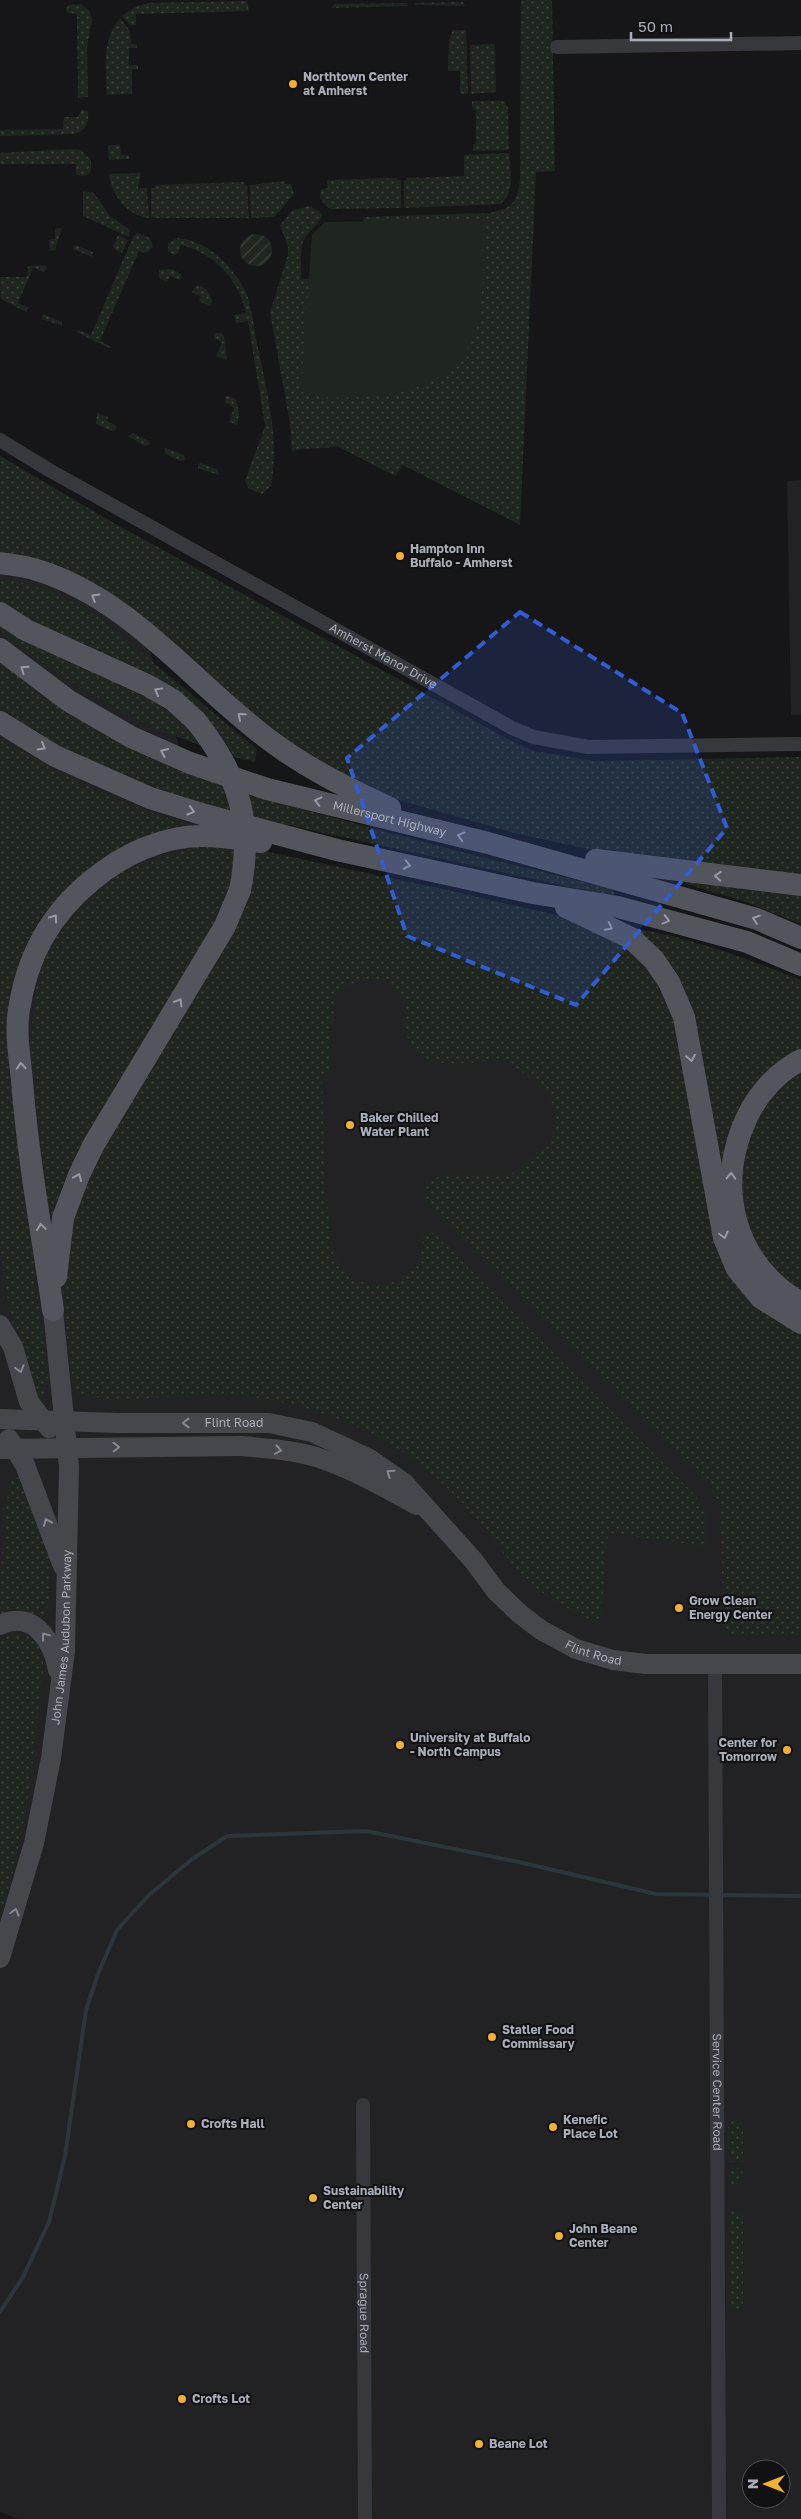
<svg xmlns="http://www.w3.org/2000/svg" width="801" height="2519" font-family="'Golos Text',sans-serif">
  <defs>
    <pattern id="grass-dots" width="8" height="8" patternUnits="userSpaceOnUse" patternTransform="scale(1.25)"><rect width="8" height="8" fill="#1e261f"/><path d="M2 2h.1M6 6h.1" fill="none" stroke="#3c433d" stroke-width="1.8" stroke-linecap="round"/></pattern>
    <pattern id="garden-furrows" width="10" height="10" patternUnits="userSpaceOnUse" patternTransform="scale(1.25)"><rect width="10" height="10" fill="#1e261f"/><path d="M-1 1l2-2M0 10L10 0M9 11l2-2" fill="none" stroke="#3c433d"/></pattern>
  </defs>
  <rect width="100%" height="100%" fill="#161618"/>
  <path fill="#222225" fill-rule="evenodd" d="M0,456L110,521L215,863L801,1020V2519H18L0,2512ZM751,2469H781V2499H751Z
    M801,480V715H791L787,481Z"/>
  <path fill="url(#grass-dots)" d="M521,0H552L555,171L536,172L520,525L403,465L395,476L337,446C321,450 308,447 292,451L290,424L270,312L288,255V247L280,225L293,210L310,206L322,214C321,224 309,230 304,239C299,251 302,267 301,279H313L364,228L363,217L489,213C512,209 517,203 520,180Z
    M247,1L249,11L136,14V25H130L122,16L135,7L148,3Z
    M463,2L465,6L414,5L415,3Z
    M407,3L408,6L332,8L334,4Z
    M81,4L90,11L92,21L87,47L88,97L78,98L77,14L68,13L66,10L68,5Z
    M120,18L130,31L131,44H137V48H129V65H138V69H132V94L107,95C106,68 101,40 120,18Z
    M453,30H466L468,94H460V71H448L449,39Z
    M495,44L496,92L471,94L470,45Z
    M472,101H504L508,108L509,150L473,151V144H476V111L472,107Z
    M81,110L88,111C89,122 87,130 75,134L0,136V130L63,129L64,117H78Z
    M108,145H120L121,155H129V159L109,160Z
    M74,149L81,150L91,160V171L86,176L76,175V164H0V153Z
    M509,153C510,169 516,194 500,204L404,208V180H407V178L464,176V155Z
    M141,173L138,188H147L149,218C127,216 111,194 109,174Z
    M397,178V180H401V208L331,209C324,206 317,196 321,189L328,188L327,180Z
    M285,181V184H291L294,194L274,217L251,218L250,185Z
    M244,182V185H247L249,218H151V188H155V185Z
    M83,191L94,193L110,216L130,230L129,237L83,216Z
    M62,228L55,250L50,251L49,240L55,239V229Z
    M137,233L150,238L153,247L146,253L139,251L100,341L111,347L109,348L76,332L78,330L91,335L133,237Z
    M118,235L128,240L122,253L113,248Z
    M178,238C208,241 231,265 245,290C252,305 253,323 256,339C266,387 280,437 271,486L262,494L249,489L245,481L265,426L248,321L236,323L234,315L246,313C239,280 214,253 181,245L178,253L174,255L168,251V243Z
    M75,245L93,252L92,257L73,249Z
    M45,265L47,268L44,272L33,268L18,303L28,308L26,312L1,299L0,277H27L28,266Z
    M173,269L182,275L181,280L170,276L167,282L159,278V270Z
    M196,286C206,285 209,293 212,301L210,306L199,301L201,297L192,292Z
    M43,314L62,322V326L42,319Z
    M215,333H221L224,336L227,360L216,356L222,343L214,338Z
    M228,396L236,399L239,415L237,425L229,422L234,408L225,402V397Z
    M97,413L108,417L107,421L116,426V429L112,431L96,424Z
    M133,433L149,441L150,444L145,446L128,436Z
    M165,448L184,455L185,460L181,461L165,454Z
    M0,456L110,521L515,743L534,751L595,761L801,757V876L611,854L514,833L371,792L322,770L185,658L0,553Z
    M201,463L218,470L219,475L198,468V464Z
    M0,578C37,584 68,598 100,618L257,749L255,762L234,757L218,732L201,712L0,606Z
    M0,624L158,697L210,749L157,729L115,708L56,672L11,640L0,630Z
    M0,661L55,702L228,787L235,812L183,799L88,763L0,712Z
    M0,738C61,777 126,806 195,827L65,891L47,911L22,956L12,983L8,1015L9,1069L48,1377L43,1399H34L10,1314L0,1246Z
    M248,795L473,855L613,889L614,894L611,896L252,817Z
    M238,846L231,891L50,1227L30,1047L36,987L42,964L56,937L73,912L125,869L196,847Z
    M254,849L452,891L556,915L603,931L641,960L664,994L681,1041L689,1102L801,1333V1635H731L724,1633L720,1511L715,1495L707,1483L427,1205L423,1197L428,1184L441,1175H510L548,1146L557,1123L550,1094L507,1060C486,1061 439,1069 423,1057C394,1035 414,1017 400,995C385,971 355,979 336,993L329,1049L330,1075L322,1076L324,1178L333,1253L348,1276L371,1285L389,1284L404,1277L416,1266L422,1249L424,1232L434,1233L696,1496L705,1512V1546L608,1533L600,1624C577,1614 555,1603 535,1587C512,1569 497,1542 478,1520C450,1488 415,1456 376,1436C334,1415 290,1401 243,1396C219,1394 194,1397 171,1397C139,1398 108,1402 77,1394L73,1382C69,1348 62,1313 63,1279C64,1247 76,1213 87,1183Z
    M687,880L801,892V924L743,901L686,884Z
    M639,929C695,939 748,959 801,980V1050L723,1173L702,1079L637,934Z
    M801,1068V1296L764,1262L739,1197L744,1140L780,1085Z
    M19,1477L50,1547L49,1600L44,1624L0,1617V1577L8,1493L11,1480Z
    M18,1633C29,1634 38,1640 41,1650C46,1665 41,1685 39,1700C33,1773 23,1846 0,1917V1639L9,1634Z
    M735,2119L743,2124V2162H729L728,2123Z
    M743,2168L741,2185L732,2186L729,2181V2169Z
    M733,2211H739L743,2216V2307L739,2310H734L730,2306L729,2215Z"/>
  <path fill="url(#garden-furrows)" d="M240 250a16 16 0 1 1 32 0a16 16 0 1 1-32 0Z"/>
  <path fill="#1e261f" d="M487,220L480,319L470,345L449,372L418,387L386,396L329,398L301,392L312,234L325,222Z"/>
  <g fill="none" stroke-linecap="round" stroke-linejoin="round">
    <path stroke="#2c353c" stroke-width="4" d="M0,2312L23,2277L49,2222L65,2156L86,2010L98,1974L117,1930L149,1895L191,1860L227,1836L366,1831L519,1862L656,1894L801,1896"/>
    <g stroke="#37383d" stroke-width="14">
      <path d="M557,47L801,43"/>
      <path id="s1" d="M0,440L49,470L437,686L512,728L534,737L588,747L801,744"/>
      <path id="s2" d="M715,1664L719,2519"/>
      <path id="s3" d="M363,2105L365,2519"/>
    </g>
    <g stroke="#45474d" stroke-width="20">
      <path d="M0,1325L13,1347L29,1402L49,1428"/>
      <path id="s4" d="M0,1419L117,1423H269L312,1432L368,1458L404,1483L473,1560L496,1591L520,1614L541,1630L576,1649L613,1660L645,1664H801"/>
      <path d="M9,1439L25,1465L63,1566"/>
      <path d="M0,1449L240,1446C265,1448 291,1450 316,1457C351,1468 384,1487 417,1505"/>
      <path d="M0,1625C33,1609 53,1641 58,1670"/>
      <path id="s5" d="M0,1958L34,1843L51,1758L65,1651L69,1467L53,1310"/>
    </g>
    <g stroke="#53555c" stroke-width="22">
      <path d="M0,563C12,565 25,566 37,570C131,599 192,682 268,739C306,768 347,788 390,808"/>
      <path d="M0,613L26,630L147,685L173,700L196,721"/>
      <path id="s6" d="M0,649L69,701L131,737L190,763L267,789L488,843L757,919L801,938"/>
      <path d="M0,722L55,756L98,775L150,798L205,815L337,850L533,893L618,907L747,942L801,965"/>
      <path d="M596,860L801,885"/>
      <path d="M566,907L631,938L654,960L669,982L684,1017L724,1238L737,1269L761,1298L801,1323"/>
      <path d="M801,1060C777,1072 758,1094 747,1117C714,1187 734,1264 801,1303"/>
      <path d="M56,1277L63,1218L79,1175L94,1144L225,926L240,890"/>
      <path d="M53,1310C42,1234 28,1158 22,1081C20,1058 15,1033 19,1010C27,956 50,915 91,881C122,855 163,835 205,836C224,836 243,840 261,842"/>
    </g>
    <path stroke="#53555c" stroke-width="22" d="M196,721C238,774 254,822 240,890"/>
  </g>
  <defs><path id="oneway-chevron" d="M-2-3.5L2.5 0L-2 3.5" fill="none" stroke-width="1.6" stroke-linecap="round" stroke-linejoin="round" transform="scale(1.25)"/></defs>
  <g stroke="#979ba6">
    <use href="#oneway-chevron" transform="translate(95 597) rotate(-149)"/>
    <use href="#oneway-chevron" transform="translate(24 669) rotate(-145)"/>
    <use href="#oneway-chevron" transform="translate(158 691) rotate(-151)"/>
    <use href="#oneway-chevron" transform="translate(241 716) rotate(-139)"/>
    <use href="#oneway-chevron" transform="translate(42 747) rotate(31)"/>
    <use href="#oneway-chevron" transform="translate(164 752) rotate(-156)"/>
    <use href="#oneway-chevron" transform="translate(318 801) rotate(-167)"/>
    <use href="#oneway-chevron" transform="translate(191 811) rotate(17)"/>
    <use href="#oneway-chevron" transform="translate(461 836) rotate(-165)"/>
    <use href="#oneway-chevron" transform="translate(407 865) rotate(12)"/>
    <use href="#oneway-chevron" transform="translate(718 876) rotate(-176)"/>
    <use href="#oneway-chevron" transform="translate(54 918) rotate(-54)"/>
    <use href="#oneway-chevron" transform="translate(756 919) rotate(-161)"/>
    <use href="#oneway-chevron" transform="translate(666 920) rotate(15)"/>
    <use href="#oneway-chevron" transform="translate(609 927) rotate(27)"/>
    <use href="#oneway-chevron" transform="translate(179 1002) rotate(-59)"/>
    <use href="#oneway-chevron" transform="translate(691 1058) rotate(80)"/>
    <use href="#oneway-chevron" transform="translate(21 1066) rotate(-94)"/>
    <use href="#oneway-chevron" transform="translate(731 1176) rotate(-88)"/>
    <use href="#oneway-chevron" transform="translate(78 1177) rotate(-67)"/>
    <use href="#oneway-chevron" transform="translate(41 1227) rotate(-98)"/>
    <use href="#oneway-chevron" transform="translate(724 1235) rotate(75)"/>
  </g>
  <g stroke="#858993">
    <use href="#oneway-chevron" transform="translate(20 1369) rotate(73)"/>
    <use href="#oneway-chevron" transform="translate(186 1423) rotate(180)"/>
    <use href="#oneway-chevron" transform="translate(116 1447) rotate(-1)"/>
    <use href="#oneway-chevron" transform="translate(278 1450) rotate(11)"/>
    <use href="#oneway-chevron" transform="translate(390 1473) rotate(-146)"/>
    <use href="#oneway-chevron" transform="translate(47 1522) rotate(-112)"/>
    <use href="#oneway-chevron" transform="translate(45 1636) rotate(-127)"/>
    <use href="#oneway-chevron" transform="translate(15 1912) rotate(-74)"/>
  </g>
  <path fill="#325cd3" fill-opacity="0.2" stroke="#325cd3" stroke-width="4" stroke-dasharray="10 6" stroke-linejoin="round" d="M520,612L682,713L727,828L576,1005L407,936L347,758Z"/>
  <g fill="#f2b134" stroke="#111113" stroke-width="2">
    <circle cx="293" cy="84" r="5"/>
    <circle cx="400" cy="556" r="5"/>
    <circle cx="350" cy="1125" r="5"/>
    <circle cx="679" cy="1608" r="5"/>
    <circle cx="400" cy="1745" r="5"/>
    <circle cx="787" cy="1750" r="5"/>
    <circle cx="492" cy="2037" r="5"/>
    <circle cx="191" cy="2124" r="5"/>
    <circle cx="553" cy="2127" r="5"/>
    <circle cx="313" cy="2198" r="5"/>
    <circle cx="559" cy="2236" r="5"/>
    <circle cx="182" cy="2399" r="5"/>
    <circle cx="479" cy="2444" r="5"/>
  </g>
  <g text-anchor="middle" stroke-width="4" stroke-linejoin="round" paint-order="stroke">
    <g font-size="12" font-weight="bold" fill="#a8adb8" stroke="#111113" text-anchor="start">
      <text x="303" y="81">Northtown Center<tspan x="303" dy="14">at Amherst</tspan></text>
      <text x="410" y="553">Hampton Inn<tspan x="410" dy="14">Buffalo - Amherst</tspan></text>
      <text x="360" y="1122">Baker Chilled<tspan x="360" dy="14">Water Plant</tspan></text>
      <text x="689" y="1605">Grow Clean<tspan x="689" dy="14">Energy Center</tspan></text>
      <text x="410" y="1742">University at Buffalo<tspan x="410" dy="14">- North Campus</tspan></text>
      <text x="777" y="1747" text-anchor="end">Center for<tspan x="777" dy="14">Tomorrow</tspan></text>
      <text x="502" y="2034">Statler Food<tspan x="502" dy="14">Commissary</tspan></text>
      <text x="563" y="2124">Kenefic<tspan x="563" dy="14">Place Lot</tspan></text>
      <text x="201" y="2128">Crofts Hall</text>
      <text x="323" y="2195">Sustainability<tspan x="323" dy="14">Center</tspan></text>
      <text x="569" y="2233">John Beane<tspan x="569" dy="14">Center</tspan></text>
      <text x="192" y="2403">Crofts Lot</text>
      <text x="489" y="2448">Beane Lot</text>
    </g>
    <g font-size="12" fill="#a8adb8" stroke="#111113">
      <text dy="4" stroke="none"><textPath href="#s1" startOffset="440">Amherst Manor Drive</textPath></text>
      <text dy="4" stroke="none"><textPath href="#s6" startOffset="430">Millersport Highway</textPath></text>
      <text dy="4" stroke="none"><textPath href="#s4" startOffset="234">Flint Road</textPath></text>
      <text dy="4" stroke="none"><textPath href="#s5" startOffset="328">John James Audubon Parkway</textPath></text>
      <text dy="4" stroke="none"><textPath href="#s4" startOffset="678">Flint Road</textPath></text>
      <text dy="4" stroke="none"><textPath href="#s2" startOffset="428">Service Center Road</textPath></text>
      <text dy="4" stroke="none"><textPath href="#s3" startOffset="208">Sprague Road</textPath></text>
    </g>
  </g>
  <g transform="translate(766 2484) rotate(270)"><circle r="24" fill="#111113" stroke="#4d4f55"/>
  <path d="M0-4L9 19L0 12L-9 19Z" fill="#f2b134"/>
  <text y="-8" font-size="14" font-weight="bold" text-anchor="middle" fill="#a8adb8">N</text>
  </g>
  <path d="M631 32v8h100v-8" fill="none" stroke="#a8adb8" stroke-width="2.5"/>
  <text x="638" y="32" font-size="15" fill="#a8adb8" stroke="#111113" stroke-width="4" paint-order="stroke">50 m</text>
</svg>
